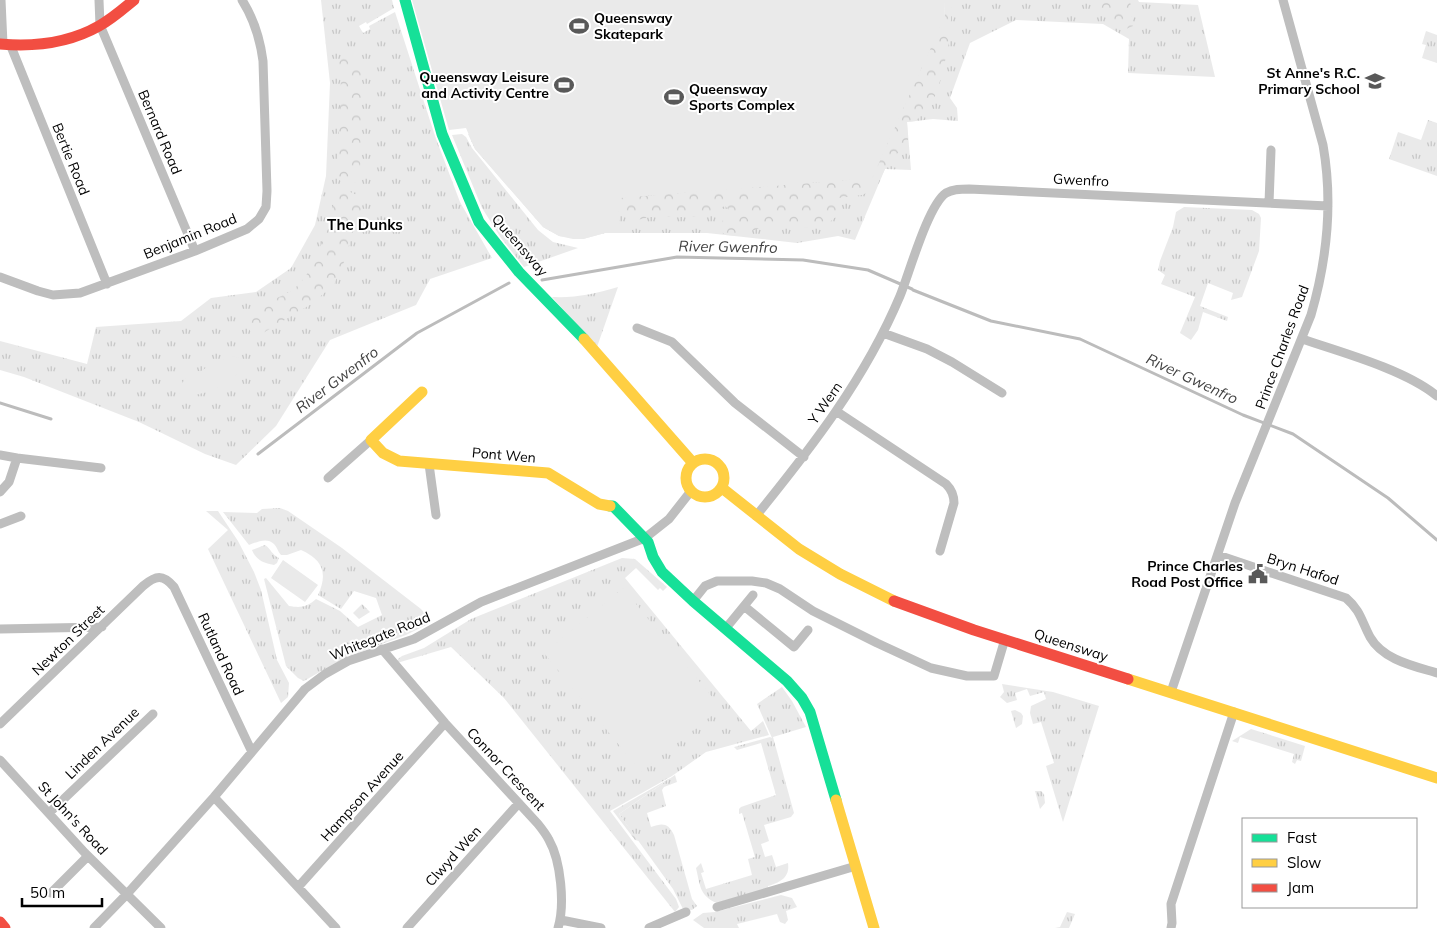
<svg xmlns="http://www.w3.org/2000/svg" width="1437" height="928" font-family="Mulish,sans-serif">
  <defs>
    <pattern id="grass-tufts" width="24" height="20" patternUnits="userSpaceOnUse" patternTransform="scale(1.25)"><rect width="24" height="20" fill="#eaeaea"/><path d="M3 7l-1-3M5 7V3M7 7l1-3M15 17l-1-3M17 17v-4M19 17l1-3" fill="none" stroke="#c7c7c7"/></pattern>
    <pattern id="forest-crowns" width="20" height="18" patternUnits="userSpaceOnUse" patternTransform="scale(1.25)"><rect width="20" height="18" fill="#eaeaea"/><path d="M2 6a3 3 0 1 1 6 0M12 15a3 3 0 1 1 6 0" fill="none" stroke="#c7c7c7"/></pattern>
  </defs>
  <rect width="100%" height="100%" fill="#fff"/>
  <path fill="url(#grass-tufts)" d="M321,0H392L394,8L367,24L366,22L359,26L363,33L370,29L369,26L395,12L435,136L460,202L492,258L430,279L416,305L330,340L276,426L236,465L205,454L139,422L24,377L0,370V341L87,364L96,327L181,321L211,298L256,292L291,268L315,225L326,176L330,83Z
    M944,0H1138L1139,2L1198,5L1215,77L1128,73L1129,39L1103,24L1016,20L970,43L950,98L957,108L958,121L933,119L907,122L911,170L885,169L855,240L838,236L797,243L707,233H605L583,239L559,236L543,227L475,149L468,134L498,132L945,16Z
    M1426,31L1437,35V63L1422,58L1426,45L1422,44Z
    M1428,120L1437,123V176L1389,159L1398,132L1421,140Z
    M462,134L466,137L472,148L538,230L553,242L578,248L524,267L501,238L482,208L452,135Z
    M1184,207L1252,210L1259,214L1261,218L1259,251L1242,297L1231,300L1233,293L1208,283L1200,306L1228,317L1227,321L1203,312L1198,330L1191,340L1180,333L1195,297L1161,284L1165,275L1158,270L1160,261L1173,227L1176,212Z
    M618,287L597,347L552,297C576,298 594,294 618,287Z
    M280,508L288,511L342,548L421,609L425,614L428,624L406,635L344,658L304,681L298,678L286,666L264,579L266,578L289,606C301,608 307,607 316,599L340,611L358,627L382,615L376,598L354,591L341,609L318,595C328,573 323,560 301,550L287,555H281C278,552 277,547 274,544C267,537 257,542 249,545L223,512L257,513L262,509Z
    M206,511H218L238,541L254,572L261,590L277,660L289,683L288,697L281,703L208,549L228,530Z
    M265,545C271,549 272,555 279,558L277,563L274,565C263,563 256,560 252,550Z
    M622,558L635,559L667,587L663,591L660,588L658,590L636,568L625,578L751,731L763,721L769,735L706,752L672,776L610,811L676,899L679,907L675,912L504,698L451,647L397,663L398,659L402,656L424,648L471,619Z
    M362,604L370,612L359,619L353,613Z
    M1002,684L1053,692L1099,706L1063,822L1046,766L1054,763L1041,722L1033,724L1030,713L1031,706L1046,699L1044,692L1030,696L1027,689L1015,693L1017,700L1007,703L1000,697L1004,692Z
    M782,687L792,701L806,727L773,737L794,813L791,817L764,825L769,841L761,844L765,857L772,855L776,867L788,863C790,878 780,882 768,886V888L717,903C699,896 700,884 696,868L701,863L704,872L701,873L706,889L752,875L748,859L755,857L742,813L739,814V809L741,807L776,795L761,743L737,750L734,747L770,737L772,738L757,704Z
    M1015,710L1021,713L1023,716L1022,724L1016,728L1011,711Z
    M1251,729L1305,746L1301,761L1297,760L1295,764L1292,762L1294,754L1240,737L1238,743L1232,741Z
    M675,775L677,782L664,787L662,790L666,806L647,813L651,827C663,823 668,823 674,835L692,899L697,906L692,910L683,909L673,889L619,814Z
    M1035,791H1041L1044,794L1045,803L1040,809Z
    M781,895L792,898L797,907L786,911L788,920L785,924L780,922L777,914L737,924L739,928H704L693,920L703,913L715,912Z
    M1067,912L1075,914L1069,928H1055L1060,927Z"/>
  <path fill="url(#forest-crowns)" d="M944,0H952L950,38L942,75L935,96L916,121L907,122L908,140L885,169L875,189L862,195L838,198L841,203L840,213L823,228L764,227L748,232L741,236L726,235L721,232L719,225L726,217L729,210L725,206L695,217H650L637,220L619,214L618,198L872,178L945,16Z
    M1088,0H1130L1133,26L1126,29Z
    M343,57L357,58L362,63L360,178L355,183H343L337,178L341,87L339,62Z
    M348,191L359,196L363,204L355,225L343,265L334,284L313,303L258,336L250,331L247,316C258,300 282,300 296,287C319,266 326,228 335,200L340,193Z
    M672,777L619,814L639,841L635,840L613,811Z"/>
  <path fill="#eaeaea" d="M412,0H944L945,16L872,178L618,198L620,233H605L583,239H573L559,236L543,227L475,149L466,128L449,130Z
    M232,356L243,359C248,378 200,399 184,395C182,395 180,393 177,392L189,372L201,371L215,362Z
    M283,560L318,585L305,602L271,578Z
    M623,588L721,708L641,772L544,653Z"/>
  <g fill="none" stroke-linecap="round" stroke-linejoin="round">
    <path stroke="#bcbcbc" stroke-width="3" d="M542,280L677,257L803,260L868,270L912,289
      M913,290L991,321L1080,339L1243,415L1293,434L1388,498L1437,540
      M0,403L51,419
      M258,454L417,333L509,283"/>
    <path stroke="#bebebe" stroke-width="9" d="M1,0L3,44
      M99,0L100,25L195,251
      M10,44L107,284
      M1269,203L1271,150
      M0,277L38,291L53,295L80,293L195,251L247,229L259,219L266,207L267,191L263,61C260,38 254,19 242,0
      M637,328L672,342L735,403L804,457
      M883,333L927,349L952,362L1002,393
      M1302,339C1341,352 1406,370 1437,396
      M836,411L946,484C952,490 954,495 954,503L940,551
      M0,455L17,458
      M429,464L436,515
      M328,478L371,440
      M0,492L9,482L17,458L101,468
      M756,516C812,447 865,379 900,296C909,274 928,205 946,193C953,189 961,189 969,189L1328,206
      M0,524L21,516
      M1218,555L1346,598C1361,611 1361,620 1370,637C1383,660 1414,666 1437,673
      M693,601L705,586L717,581H752L766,583L780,589L813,611L877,643L931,668L967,676H994L1005,639
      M744,606L753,595
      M726,628L744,606L794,647L808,630
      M0,629L102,627
      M382,649L445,723L538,824C542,829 546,834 549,840C561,861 565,905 558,928
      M1171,692L1235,503L1311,315C1327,260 1333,202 1323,145L1283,0
      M0,724L143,586C156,575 163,574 174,587L252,752
      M0,760L85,853L161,928
      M214,797L336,928
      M49,813L153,714
      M299,886L445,723
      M51,893L88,856
      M717,907L856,866
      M561,920L601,928
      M94,928L127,894L214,797L305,689L325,674L348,661L414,639L481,602L645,538L669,519L691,491
      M407,928L519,803
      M649,928L686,912
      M1171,928L1172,923L1171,904L1234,712"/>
    <path stroke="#16e098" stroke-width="11" d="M405,0L442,134L479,222L519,272L584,339
      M610,506H613L648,542L653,557L662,572L693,601L787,681L802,698L810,712L836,800"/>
    <path stroke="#ffcf43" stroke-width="11" d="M584,339L693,463
      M422,392L371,440L383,453L399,461L548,473L599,504L610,506
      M686 478a19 19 0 1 1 38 0a19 19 0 1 1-38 0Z
      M722,488L799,549L840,574L894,601
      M1128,679L1437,778
      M836,800L874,928"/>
    <path stroke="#f24e42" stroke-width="11" d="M0,44C34,47 69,43 99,26C112,19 123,9 134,0
      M894,601L974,630L1128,679
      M0,922L5,928"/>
  </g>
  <defs>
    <symbol id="stadium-bare" viewBox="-9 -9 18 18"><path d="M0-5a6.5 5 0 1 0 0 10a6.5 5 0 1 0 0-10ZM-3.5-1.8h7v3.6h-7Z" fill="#595959" stroke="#fff" stroke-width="2.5" paint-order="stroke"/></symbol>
    <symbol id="school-bare" viewBox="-9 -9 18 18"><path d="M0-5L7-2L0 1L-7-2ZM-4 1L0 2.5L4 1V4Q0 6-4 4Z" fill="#595959" stroke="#fff" stroke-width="2.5" paint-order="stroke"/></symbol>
    <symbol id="civic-bare" viewBox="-9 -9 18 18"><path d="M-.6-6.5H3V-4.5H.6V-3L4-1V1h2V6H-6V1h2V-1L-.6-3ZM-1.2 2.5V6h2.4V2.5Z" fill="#595959" stroke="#fff" stroke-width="2.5" paint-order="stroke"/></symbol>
  </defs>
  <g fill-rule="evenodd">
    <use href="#stadium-bare" x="565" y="12" width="28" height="28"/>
    <use href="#school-bare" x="1361" y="67" width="28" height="28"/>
    <use href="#stadium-bare" x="550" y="71" width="28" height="28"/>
    <use href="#stadium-bare" x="660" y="83" width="28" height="28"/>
    <use href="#civic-bare" x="1244" y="560" width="28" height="28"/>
  </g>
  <g text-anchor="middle" stroke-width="4" stroke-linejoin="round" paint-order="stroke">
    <g font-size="14" font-weight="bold" fill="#000" stroke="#fff" text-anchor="end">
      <text x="594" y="23" text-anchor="start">Queensway<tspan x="594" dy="16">Skatepark</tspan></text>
      <text x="1360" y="78">St Anne's R.C.<tspan x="1360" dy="16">Primary School</tspan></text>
      <text x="549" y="82">Queensway Leisure<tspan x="549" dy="16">and Activity Centre</tspan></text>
      <text x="689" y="94" text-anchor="start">Queensway<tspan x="689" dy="16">Sports Complex</tspan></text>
      <text x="1243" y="571">Prince Charles<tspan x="1243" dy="16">Road Post Office</tspan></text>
    </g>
    <g font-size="14" fill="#000" stroke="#fff">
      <text transform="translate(160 132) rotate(67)" y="5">Bernard Road</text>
      <text transform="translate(71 159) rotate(68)" y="5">Bertie Road</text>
      <text transform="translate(1081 180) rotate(3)" y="5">Gwenfro</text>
      <text transform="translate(190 236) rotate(-22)" y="5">Benjamin Road</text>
      <text transform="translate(520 245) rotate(49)" y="5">Queensway</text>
      <text transform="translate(1282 347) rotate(-70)" y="5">Prince Charles Road</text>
      <text transform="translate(825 403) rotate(-55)" y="5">Y Wern</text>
      <text transform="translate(504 455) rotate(5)" y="5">Pont Wen</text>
      <text transform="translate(1303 569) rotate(18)" y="5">Bryn Hafod</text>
      <text transform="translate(380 636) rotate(-22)" y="5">Whitegate Road</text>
      <text transform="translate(68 640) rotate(-44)" y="5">Newton Street</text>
      <text transform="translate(1071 645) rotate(18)" y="5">Queensway</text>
      <text transform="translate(221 654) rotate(65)" y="5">Rutland Road</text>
      <text transform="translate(102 743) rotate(-44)" y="5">Linden Avenue</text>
      <text transform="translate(506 769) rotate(47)" y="5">Connor Crescent</text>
      <text transform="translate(362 796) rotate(-48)" y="5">Hampson Avenue</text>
      <text transform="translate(73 818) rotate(47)" y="5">St John's Road</text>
      <text transform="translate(453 856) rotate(-48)" y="5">Clwyd Wen</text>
    </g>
    <g font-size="15" font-weight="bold" fill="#000" stroke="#fff">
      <text x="365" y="230">The Dunks</text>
    </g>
    <g font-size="15" font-style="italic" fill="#414141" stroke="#fff">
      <text transform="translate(728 247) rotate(1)" y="5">River Gwenfro</text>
      <text transform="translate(1192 379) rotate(25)" y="5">River Gwenfro</text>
      <text transform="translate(337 380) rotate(-37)" y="5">River Gwenfro</text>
    </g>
  </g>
  <rect x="1242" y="818" width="175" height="90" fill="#ffffff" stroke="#999999"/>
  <rect x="1252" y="834" width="25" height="8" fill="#16e098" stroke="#999999"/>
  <text x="1287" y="843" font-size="15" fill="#000000">Fast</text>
  <rect x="1252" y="859" width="25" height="8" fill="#ffcf43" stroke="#999999"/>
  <text x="1287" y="868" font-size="15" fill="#000000">Slow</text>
  <rect x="1252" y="884" width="25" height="8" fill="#f24e42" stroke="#999999"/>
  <text x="1287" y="893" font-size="15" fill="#000000">Jam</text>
  <path d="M22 898v8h80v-8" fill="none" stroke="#000000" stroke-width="2.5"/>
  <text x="30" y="898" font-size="15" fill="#000000" stroke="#ffffff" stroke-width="4" paint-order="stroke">50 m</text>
</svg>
